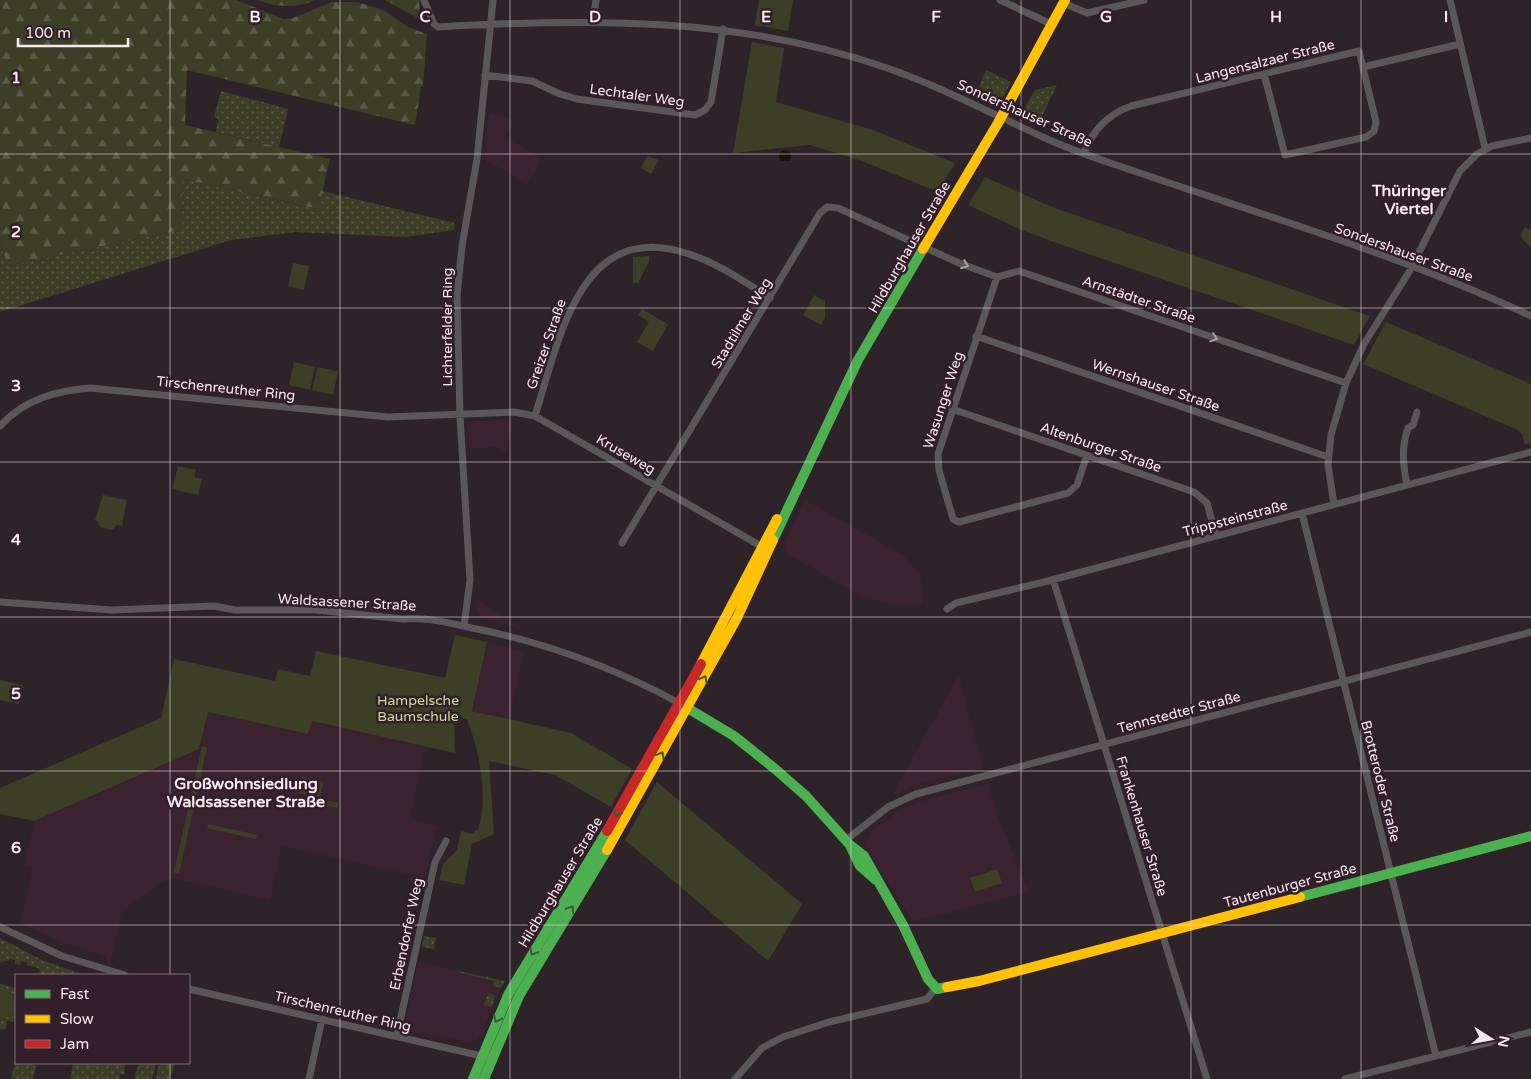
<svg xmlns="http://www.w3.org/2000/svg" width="1531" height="1079" font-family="'Varela Round',sans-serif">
  <defs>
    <pattern id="grass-dots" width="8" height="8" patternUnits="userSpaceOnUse" patternTransform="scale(1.25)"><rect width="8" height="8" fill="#3c3f25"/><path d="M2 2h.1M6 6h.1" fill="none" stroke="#595b45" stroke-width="1.8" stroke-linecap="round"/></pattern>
    <pattern id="forest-firs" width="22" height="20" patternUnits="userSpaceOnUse" patternTransform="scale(1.25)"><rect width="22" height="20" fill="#3c3f25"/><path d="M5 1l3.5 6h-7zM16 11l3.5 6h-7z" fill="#595b45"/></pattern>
    <pattern id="water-ripples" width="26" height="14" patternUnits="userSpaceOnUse" patternTransform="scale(1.25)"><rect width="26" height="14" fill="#151704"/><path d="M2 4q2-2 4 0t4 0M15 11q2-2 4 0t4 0" fill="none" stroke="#383929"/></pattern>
  </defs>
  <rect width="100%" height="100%" fill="#2e2329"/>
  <path fill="#3a232f" d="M489,112L514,121L505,137L542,159L528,184L484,159Z
    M513,419L506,453L496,447L469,449L468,426L473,421Z
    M805,500L903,555L919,573L924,592L922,605H895L861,596L786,553L784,545Z
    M477,596L478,601L524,629L481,618L476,611Z
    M487,642L524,652L509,719L472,711Z
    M959,675L983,768L914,786L892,795Z
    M207,712L308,734L311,721L425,746L410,819L437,826L425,878L282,846L270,900L176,879L164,881L122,911L110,964L106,963L107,957L64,943L20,923L33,868L24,866L34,821L199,749Z
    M988,783L997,814L1029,892L914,922L864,846L872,830L902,809L922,801Z
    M418,962L505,981L478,1039L470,1043L409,1030L405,1023Z"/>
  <path fill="url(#grass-dots)" d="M986,70L1011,82L998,106L975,95Z
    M1057,85L1038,125L1020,117L1035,90Z
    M221,91L288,109L279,147L216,132L218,119L214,116Z
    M183,179L317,209L322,191L455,223L454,230L406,237L296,232L231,240L0,312V239L7,266L181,230Z
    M424,936L436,938L434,949L422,947Z
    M0,938L42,960L85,975H39L40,969L27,965V963L21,961L20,965L15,964V960L10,959L9,961L0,962Z
    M458,971L505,981L501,988L493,986L494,981L457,972Z
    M0,984L16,988V994L0,990Z
    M489,993L497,996L494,998L492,1007L483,1005Z
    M16,1013V1022L7,1021L5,1030L0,1029V1020Z
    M16,1057V1063H31L36,1066L33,1079H11Z
    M73,1063H125L124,1074H120L119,1079H70Z
    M139,1063H156L152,1079H134Z
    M159,1063H175L170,1079H156Z"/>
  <path fill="url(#forest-firs)" d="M0,0H236L284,19L293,18L332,2H357L383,10L408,27L427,34L423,86H421L415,125L187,70L185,125L330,159L318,209L183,179L181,230L7,266L0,239Z
    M257,0H315C296,9 275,7 257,0Z
    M385,0H419L420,12L423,21Z"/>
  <path fill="#3c3f25" d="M759,0H793L788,31L755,25Z
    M752,42L784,48L776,102L873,130L955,163L938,192L862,161L810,145L733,153Z
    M647,156L659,160L651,174L641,168Z
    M985,177L1052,207L1370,316L1354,345L1051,241L1019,229L968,205Z
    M1525,227L1529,230L1531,229V247L1522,239L1521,234Z
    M649,256V262L638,283H633V257Z
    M293,263L309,266L304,290L288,286Z
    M814,295L825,301V318L821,325L803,315Z
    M642,309L668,324L653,351L637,342L649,322L638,315Z
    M1386,322L1531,384V443L1525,445L1522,434L1518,430L1363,364Z
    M294,362L315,367L310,390L289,385Z
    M317,367L338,371L333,395L312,390Z
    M178,466L196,470L194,477L202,479L198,495L172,489Z
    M103,495L127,500L122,526L117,525L112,530L100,527L98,521L95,520Z
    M455,635L487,642L472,711L571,733L632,769L611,807L555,775L489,761L494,834L472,844L464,885L439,880L443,864L457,850L461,831L472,834L478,829C489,797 479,750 467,719L454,716L455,753L312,721L308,734L208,712L199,749L34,821L0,814V788L161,718L174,659L275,681L278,669L310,676L316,651L445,678Z
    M0,680L23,685L19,704L0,700Z
    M202,746L207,748L179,874L174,872Z
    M302,777L324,782L320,797L299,793Z
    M657,782L802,904L768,961L625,840Z
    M310,796L339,803L337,808L309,802Z
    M208,824L257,835L256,839L207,828Z
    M997,869L1002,883L975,892L970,878Z
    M0,990L16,994V1013L0,1020Z"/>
  <path fill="url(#water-ripples)" d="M779 156a6 6 0 1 1 12 0a6 6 0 1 1-12 0Z"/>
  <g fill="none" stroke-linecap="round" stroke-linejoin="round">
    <path stroke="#5b5759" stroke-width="7" d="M424,0L434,24L438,27C590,18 742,17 887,68C942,87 992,114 1045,138C1073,151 1102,160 1131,170C1265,216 1403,256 1531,316
      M1000,0L1051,24
      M1450,0L1485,148
      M1063,3L1087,13L1144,0
      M593,23L596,0
      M1363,67L1460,44
      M485,75L532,81L560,94L577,99L695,115L705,110L711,102L723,29
      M1084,153C1093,130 1107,115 1131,106L1359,51L1376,122L1374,131L1366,137L1285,155L1264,74
      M997,277L938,454L939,470L953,519L959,522L1068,493L1077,485L1087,455
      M976,336L1328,457
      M952,409L1194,492L1207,503L1216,536
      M535,416C561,333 582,210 700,258C725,268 748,284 770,298
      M0,426C25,399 55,391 90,388L388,417L514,412L535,416L766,549
      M1407,485C1403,465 1401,448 1408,428L1413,425L1417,412
      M1334,504L1328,465L1331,435L1346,383L1364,344L1409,272L1460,171L1477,154L1492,146L1531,138
      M1302,513L1436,1056
      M622,543L820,213L827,207L838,208L959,263L997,277L1019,271L1346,383
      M1053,579L1207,1079
      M0,602L112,610L214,606L235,610H316L403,619C425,617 446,622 467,627C541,641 613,667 679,703
      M947,609L956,603L1044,582L1531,452
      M464,626L470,580L460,416L457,296L462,246L477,159L493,0
      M846,840L888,807L916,794L1531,632
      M0,927L62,956L125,975
      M189,989L486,1057
      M397,1035L435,862L446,841
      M309,1079L322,1019
      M735,1079L762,1048L783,1037L829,1022L927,999L936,988
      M1345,1079L1531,1032"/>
    <path stroke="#4caf50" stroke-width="10" d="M773,540L858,360L923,249
      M679,703L734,736L774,768L806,796L850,845L864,856L903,925L928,979L937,989L947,987
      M850,845L860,866L876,880
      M1300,897L1531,836
      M473,1079L509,993L607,831
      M484,1079L519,996L607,850"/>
    <path stroke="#ffc107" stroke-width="10" d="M923,249L998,123L1065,0
      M701,664L777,519
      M607,850L737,618L773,540
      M947,987L979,981L1300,897"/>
    <path stroke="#c62828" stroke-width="10" d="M607,831L701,664"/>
  </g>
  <defs><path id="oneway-chevron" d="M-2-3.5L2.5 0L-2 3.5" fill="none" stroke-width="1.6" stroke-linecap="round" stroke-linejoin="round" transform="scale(1.25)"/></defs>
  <g stroke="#a8a0a4">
    <use href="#oneway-chevron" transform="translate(965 265) rotate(21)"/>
    <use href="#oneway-chevron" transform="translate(1214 338) rotate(19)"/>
  </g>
  <g stroke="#3c5939">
    <use href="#oneway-chevron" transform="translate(704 679) rotate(-62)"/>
    <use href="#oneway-chevron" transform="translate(661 755) rotate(-61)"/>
    <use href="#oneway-chevron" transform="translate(617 813) rotate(120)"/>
    <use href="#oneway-chevron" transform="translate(571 909) rotate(-58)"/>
    <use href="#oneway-chevron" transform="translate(533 952) rotate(121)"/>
    <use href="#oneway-chevron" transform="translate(497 1019) rotate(115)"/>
  </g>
  <path fill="none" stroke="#f6e8ef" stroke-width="1" stroke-opacity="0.55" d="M170,0V975M340,0V1079M510,0V1079M680,0V1079M851,0V1079M1021,0V1079M1191,0V1079M1361,0V1079M0,154H1531M0,308H1531M0,462H1531M0,617H1531M0,771H1531M0,925H1531M170,1063V1079"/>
  <g text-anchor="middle" stroke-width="5" stroke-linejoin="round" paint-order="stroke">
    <g font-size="14" fill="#f6e8ef" stroke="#321f29">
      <text transform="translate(1265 61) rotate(-14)" y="5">Langensalzaer Straße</text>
      <text transform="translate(637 95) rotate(8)" y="5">Lechtaler Weg</text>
      <text transform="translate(1025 113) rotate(24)" y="5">Sondershauser Straße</text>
      <text transform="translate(909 247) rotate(-60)" y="5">Hildburghauser Straße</text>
      <text transform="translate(1404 252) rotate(20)" y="5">Sondershauser Straße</text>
      <text transform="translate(1139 299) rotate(19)" y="5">Arnstädter Straße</text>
      <text transform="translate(741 323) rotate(-59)" y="5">Stadtilmer Weg</text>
      <text transform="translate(447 327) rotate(-90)" y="5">Lichterfelder Ring</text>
      <text transform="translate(546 344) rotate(-71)" y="5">Greizer Straße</text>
      <text transform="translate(1156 385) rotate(19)" y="5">Wernshauser Straße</text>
      <text transform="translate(226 388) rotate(6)" y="5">Tirschenreuther Ring</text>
      <text transform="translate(943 400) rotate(-72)" y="5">Wasunger Weg</text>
      <text transform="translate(1101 447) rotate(19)" y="5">Altenburger Straße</text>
      <text transform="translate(626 454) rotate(30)" y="5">Kruseweg</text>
      <text transform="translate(1235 518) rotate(-15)" y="5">Trippsteinstraße</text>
      <text transform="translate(347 602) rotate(3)" y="5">Waldsassener Straße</text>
      <text transform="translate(1179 712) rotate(-15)" y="5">Tennstedter Straße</text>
      <text transform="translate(1381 781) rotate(76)" y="5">Brotteroder Straße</text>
      <text transform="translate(1142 826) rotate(73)" y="5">Frankenhauser Straße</text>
      <text transform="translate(560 882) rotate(-59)" y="5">Hildburghauser Straße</text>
      <text transform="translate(1290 885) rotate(-15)" y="5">Tautenburger Straße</text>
      <text transform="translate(406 934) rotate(-78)" y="5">Erbendorfer Weg</text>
      <text transform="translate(343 1011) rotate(13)" y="5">Tirschenreuther Ring</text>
    </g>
    <g font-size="14" fill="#cfda97" stroke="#321f29">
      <text x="418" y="705">Hampelsche<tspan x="418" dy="16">Baumschule</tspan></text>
    </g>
    <g font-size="16" font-weight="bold" fill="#f6e8ef" stroke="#321f29">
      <text x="1409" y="196">Thüringer<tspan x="1409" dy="18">Viertel</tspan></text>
      <text x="246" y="789">Großwohnsiedlung<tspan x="246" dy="18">Waldsassener Straße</tspan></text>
    </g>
  </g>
  <g font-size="16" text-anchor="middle" font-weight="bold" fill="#f6e8ef" stroke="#321f29" stroke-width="5" stroke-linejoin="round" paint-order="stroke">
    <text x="255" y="22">B</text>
    <text x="425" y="22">C</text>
    <text x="595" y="22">D</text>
    <text x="766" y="22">E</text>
    <text x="936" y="22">F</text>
    <text x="1106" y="22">G</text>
    <text x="1276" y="22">H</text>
    <text x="1446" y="22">I</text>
    <text x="16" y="83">1</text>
    <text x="16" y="237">2</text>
    <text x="16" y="391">3</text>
    <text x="16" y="545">4</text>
    <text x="16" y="699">5</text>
    <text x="16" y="853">6</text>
  </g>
  <rect x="15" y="974" width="175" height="90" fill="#321f29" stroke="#806f78"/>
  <rect x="25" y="990" width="25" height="8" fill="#4caf50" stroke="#806f78"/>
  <text x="60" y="999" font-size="15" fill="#f6e8ef">Fast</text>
  <rect x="25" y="1015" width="25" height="8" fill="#ffc107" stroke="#806f78"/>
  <text x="60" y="1024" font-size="15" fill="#f6e8ef">Slow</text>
  <rect x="25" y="1040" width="25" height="8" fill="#c62828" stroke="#806f78"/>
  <text x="60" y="1049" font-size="15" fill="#f6e8ef">Jam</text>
  <g transform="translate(1491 1039) rotate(101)" stroke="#321f29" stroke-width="4" paint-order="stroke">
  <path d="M0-4L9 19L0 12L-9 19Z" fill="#f6e8ef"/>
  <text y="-8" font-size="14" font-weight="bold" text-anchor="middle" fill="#f6e8ef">N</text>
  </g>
  <path d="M18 38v8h110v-8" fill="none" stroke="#f6e8ef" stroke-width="2.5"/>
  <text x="25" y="38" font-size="15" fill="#f6e8ef" stroke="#321f29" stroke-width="4" paint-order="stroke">100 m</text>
</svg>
